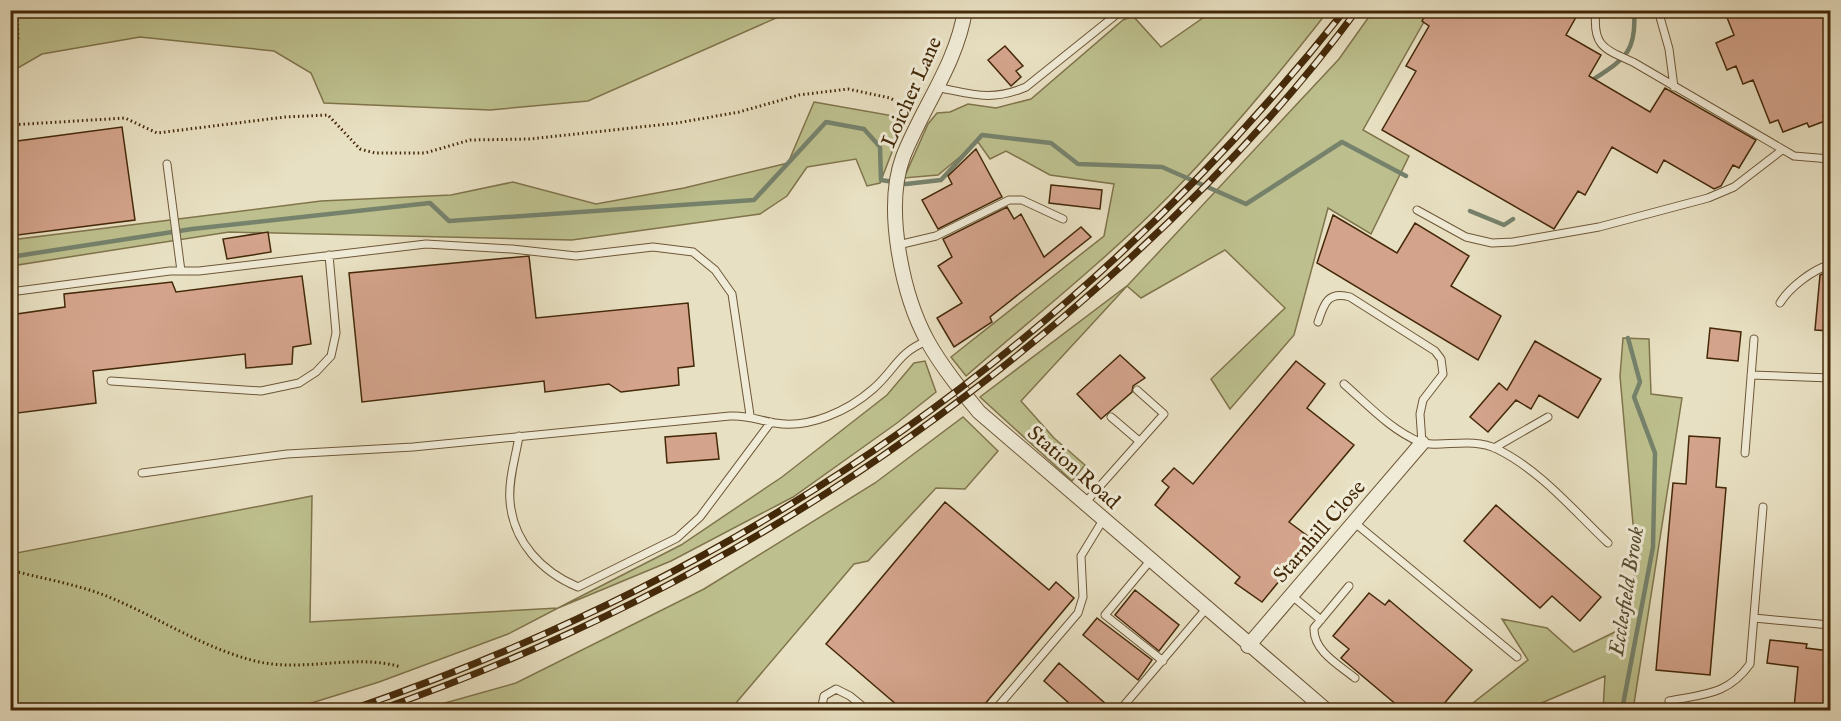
<svg xmlns="http://www.w3.org/2000/svg" width="1841" height="721" font-family="'IM FELL English',serif">
  <rect width="100%" height="100%" fill="#e8e0c2"/>
  <filter id="stains"><feTurbulence type="fractalNoise" baseFrequency=".00333" numOctaves="4"/><feColorMatrix values="0 0 0 0 .2 0 0 0 0 .09 0 0 0 0 .02 0 0 0 .5 -.17"/></filter>
  <radialGradient id="worn" r=".72"><stop offset=".6" stop-color="#630" stop-opacity="0"/><stop offset="1" stop-color="#630" stop-opacity=".3"/></radialGradient>
  <path fill="#bdc08e" stroke="#80744c" stroke-width="1.5" d="M11,10H792V11L588,101L490,110L324,103L311,73L274,51L140,37L42,54L11,72Z
    M1213,11H1328C1279,74 1227,136 1171,194C1107,259 1035,316 966,376L951,357L1104,236L1114,184L1050,175L1006,151L990,159L978,142L938,175L904,178L928,124L937,113L950,112L968,104L996,108L1031,99L1123,20L1133,16L1161,47Z
    M1373,11H1430L1363,130L1409,156L1371,234L1328,208L1294,335L1230,409L1211,379L1285,308L1225,250L1141,298L1127,286L1021,401L1054,438L1085,465L1072,481L980,397L1128,285L1339,59Z
    M814,102L905,118L880,183L867,186L856,159L807,167L787,196L760,214L572,240L229,232L11,266V240L321,201L451,195L513,182L596,204L684,188L788,163Z
    M1623,338L1649,339L1651,394L1682,398L1633,710H1603L1605,676L1525,710H1464L1528,660L1502,619L1547,628L1574,652L1627,626L1636,558L1620,376Z
    M925,361L936,392L897,423L793,497L671,561L558,608L508,634L379,682L289,710H11V554L312,496L310,622L558,608L681,545L782,477L887,395L914,363Z
    M963,417L998,451L965,489L936,488L868,561L854,564L730,710H420L516,683L704,589L875,483Z"/>
  <g fill="none" stroke-linecap="round" stroke-linejoin="round">
    <path stroke="#76826c" stroke-width="4.5" d="M1594,79C1626,58 1637,51 1634,10
      M1470,211L1504,225L1513,219
      M10,257L192,229L430,203L449,221L754,200L826,122L864,129L880,147L881,180L906,184L941,180L982,135L1051,143L1078,164L1162,167L1246,204L1342,142L1406,176
      M1622,710L1653,547L1655,453L1634,397L1640,382L1628,338"/>
  </g>
  <path fill="#d3a38b" stroke="#442909" stroke-width="1.5" d="M1428,10H1580L1566,35L1601,55L1589,76L1650,112L1665,88L1756,140L1739,168L1733,165L1721,186L1714,189L1664,160L1657,173L1612,147L1585,195L1578,191L1554,229L1382,130L1416,71L1406,66L1429,26L1422,21Z
    M1724,10H1830V113L1823,116L1825,121L1809,127L1807,123L1783,132L1778,120L1770,123L1753,80L1743,84L1736,66L1727,70L1716,43L1734,35Z
    M1005,46L1023,66L1016,71L1021,77L1011,86L988,60Z
    M122,127L135,220L10,236V142Z
    M976,149L1002,197L938,229L922,200L952,184L948,176Z
    M1051,185L1102,190L1100,209L1049,203Z
    M1007,207L1014,219L1021,214L1044,257L1081,227L1091,237L990,317L992,322L954,347L937,318L962,303L938,266L952,257L943,239Z
    M1333,215L1397,253L1415,223L1469,256L1451,286L1501,316L1478,360L1317,263Z
    M268,232L271,252L227,259L223,239Z
    M529,256L536,318L688,303L694,366L678,368L679,385L621,392L609,384L545,392L544,381L362,402L349,273Z
    M1830,271V331L1815,330L1820,275Z
    M302,276L311,344L293,347L292,364L246,368L245,354L93,371L96,403L10,414V315L65,307L64,294L172,282L176,292Z
    M1710,328L1741,332L1738,361L1707,358Z
    M1535,341L1601,379L1578,418L1539,395L1531,409L1516,400L1488,432L1470,417L1499,383L1507,390Z
    M1120,355L1145,378L1133,386L1132,392L1101,419L1077,394Z
    M1296,361L1325,384L1307,408L1354,445L1289,522L1313,540L1262,602L1235,583L1240,577L1155,505L1169,487L1162,481L1174,468L1193,484Z
    M716,433L719,459L667,463L665,437Z
    M1689,436L1720,438L1716,487L1726,488L1710,675L1656,670L1673,483L1686,484Z
    M945,502L1049,590L1056,582L1074,598L979,711H904L826,644Z
    M1496,505L1601,597L1580,621L1552,596L1540,608L1464,541Z
    M1135,590L1179,625L1159,651L1115,615Z
    M1369,593L1385,605L1389,600L1472,670L1438,711H1404L1341,658L1349,649L1333,636Z
    M1097,618L1152,660L1138,680L1083,635Z
    M1770,640L1807,644L1806,648L1830,651V711L1794,708L1798,667L1767,663Z
    M1059,663L1114,711H1078L1044,681Z"/>
  <g fill="none" stroke-linecap="round" stroke-linejoin="round">
    <defs>
      <path id="service" d="M1596,10C1592,46 1604,49 1633,62L1794,156L1830,159
        M1658,10L1669,49L1674,87
        M936,87C972,94 991,102 1026,87L1122,10
        M167,164L181,271
        M1417,210L1466,237L1492,243L1513,242L1599,227L1708,198L1734,187L1782,150
        M898,245L936,236L1009,200H1022L1063,219
        M10,292L170,271H199L426,244L512,249L576,256L653,247L693,252L715,270L732,294L750,415
        M1780,303C1789,288 1813,269 1830,265
        M1318,322C1324,303 1328,291 1350,297L1435,351L1441,359L1443,374L1423,400L1420,414L1422,443
        M1751,375L1830,378
        M111,381L261,391L299,383L316,372L331,356L336,333L329,255
        M1344,384C1367,404 1392,431 1420,442C1439,449 1471,436 1497,449C1540,470 1574,511 1608,543
        M1111,417L1139,441
        M519,436C516,456 508,480 510,501C513,542 542,572 578,587L677,538L700,517L771,422
        M1494,448L1548,417
        M1745,453L1754,339
        M142,473L287,454L413,447L730,416C749,415 757,420 775,423C809,429 848,411 873,389C896,369 897,353 927,341
        M1085,503L1164,414L1137,390
        M1355,523L1517,657
        M1150,561L1105,615L1163,661
        M1349,586L1314,628C1313,651 1339,665 1355,678
        M1291,595L1321,620
        M1754,618L1830,625
        M1669,701C1704,694 1728,695 1750,664L1763,507
        M821,710L824,696L836,689L850,696L867,710
        M995,710L1078,613L1083,597L1081,556L1103,520
        M1120,710L1206,609"/>
      <path id="minor" d="M965,10C957,63 922,108 903,157C884,208 902,295 928,342C942,367 961,390 979,412L1326,710
        M1248,646L1422,443"/>
    </defs>
    <use href="#service" stroke="#6d5737" stroke-width="9"/>
    <use href="#minor" stroke="#6d5737" stroke-width="16"/>
    <path stroke="#442909" stroke-width="3" stroke-dasharray="1.5 3" stroke-linecap="butt" d="M10,60L18,40L17,10
      M10,125L125,118L157,133L285,117L328,115L360,149L375,153H425L470,140L530,139L677,123L739,112L799,95L848,89L890,98L911,110
      M10,570C40,578 75,584 104,595C155,615 200,647 255,661C303,673 355,653 401,667
      M487,710H498"/>
    <use href="#service" stroke="#f0ebd7" stroke-width="7"/>
    <use href="#minor" stroke="#f0ebd7" stroke-width="14"/>
    <defs>
      <path id="rail" d="M350,710C750,574 1082,341 1345,10
        M379,710C654,613 889,474 1107,279C1198,198 1284,109 1357,10"/>
    </defs>
    <use href="#rail" stroke="#442909" stroke-width="7"/>
    <use href="#rail" stroke="#f0ebd7" stroke-width="4.5" stroke-dasharray="14" stroke-linecap="butt"/>
  </g>
  <g text-anchor="middle" stroke-width="6" stroke-linejoin="round" paint-order="stroke">
    <g font-size="21" fill="#442909" stroke="#f0ebd7">
      <text transform="translate(911 92) rotate(-66)" y="7">Loicher Lane</text>
      <text transform="translate(1074 467) rotate(41)" y="7">Station Road</text>
      <text transform="translate(1319 531) rotate(-49)" y="7">Starnhill Close</text>
    </g>
    <g font-size="22" font-style="italic" fill="#594e32" stroke="#f0ebd7">
      <text transform="translate(1625 591) rotate(-81)" y="8">Ecclesfield Brook</text>
    </g>
  </g>
  <rect width="1841" height="721" fill="none" stroke="#e8e0c2" stroke-width="36"/>
  <rect x="12" y="12" width="1817" height="697" fill="none" stroke="#442909" stroke-width="3"/>
  <rect x="18" y="18" width="1805" height="685" fill="none" stroke="#442909" stroke-width="1.5"/>
  <rect width="100%" height="100%" filter="url(#stains)"/>
  <rect width="100%" height="100%" fill="url(#worn)"/>
</svg>
